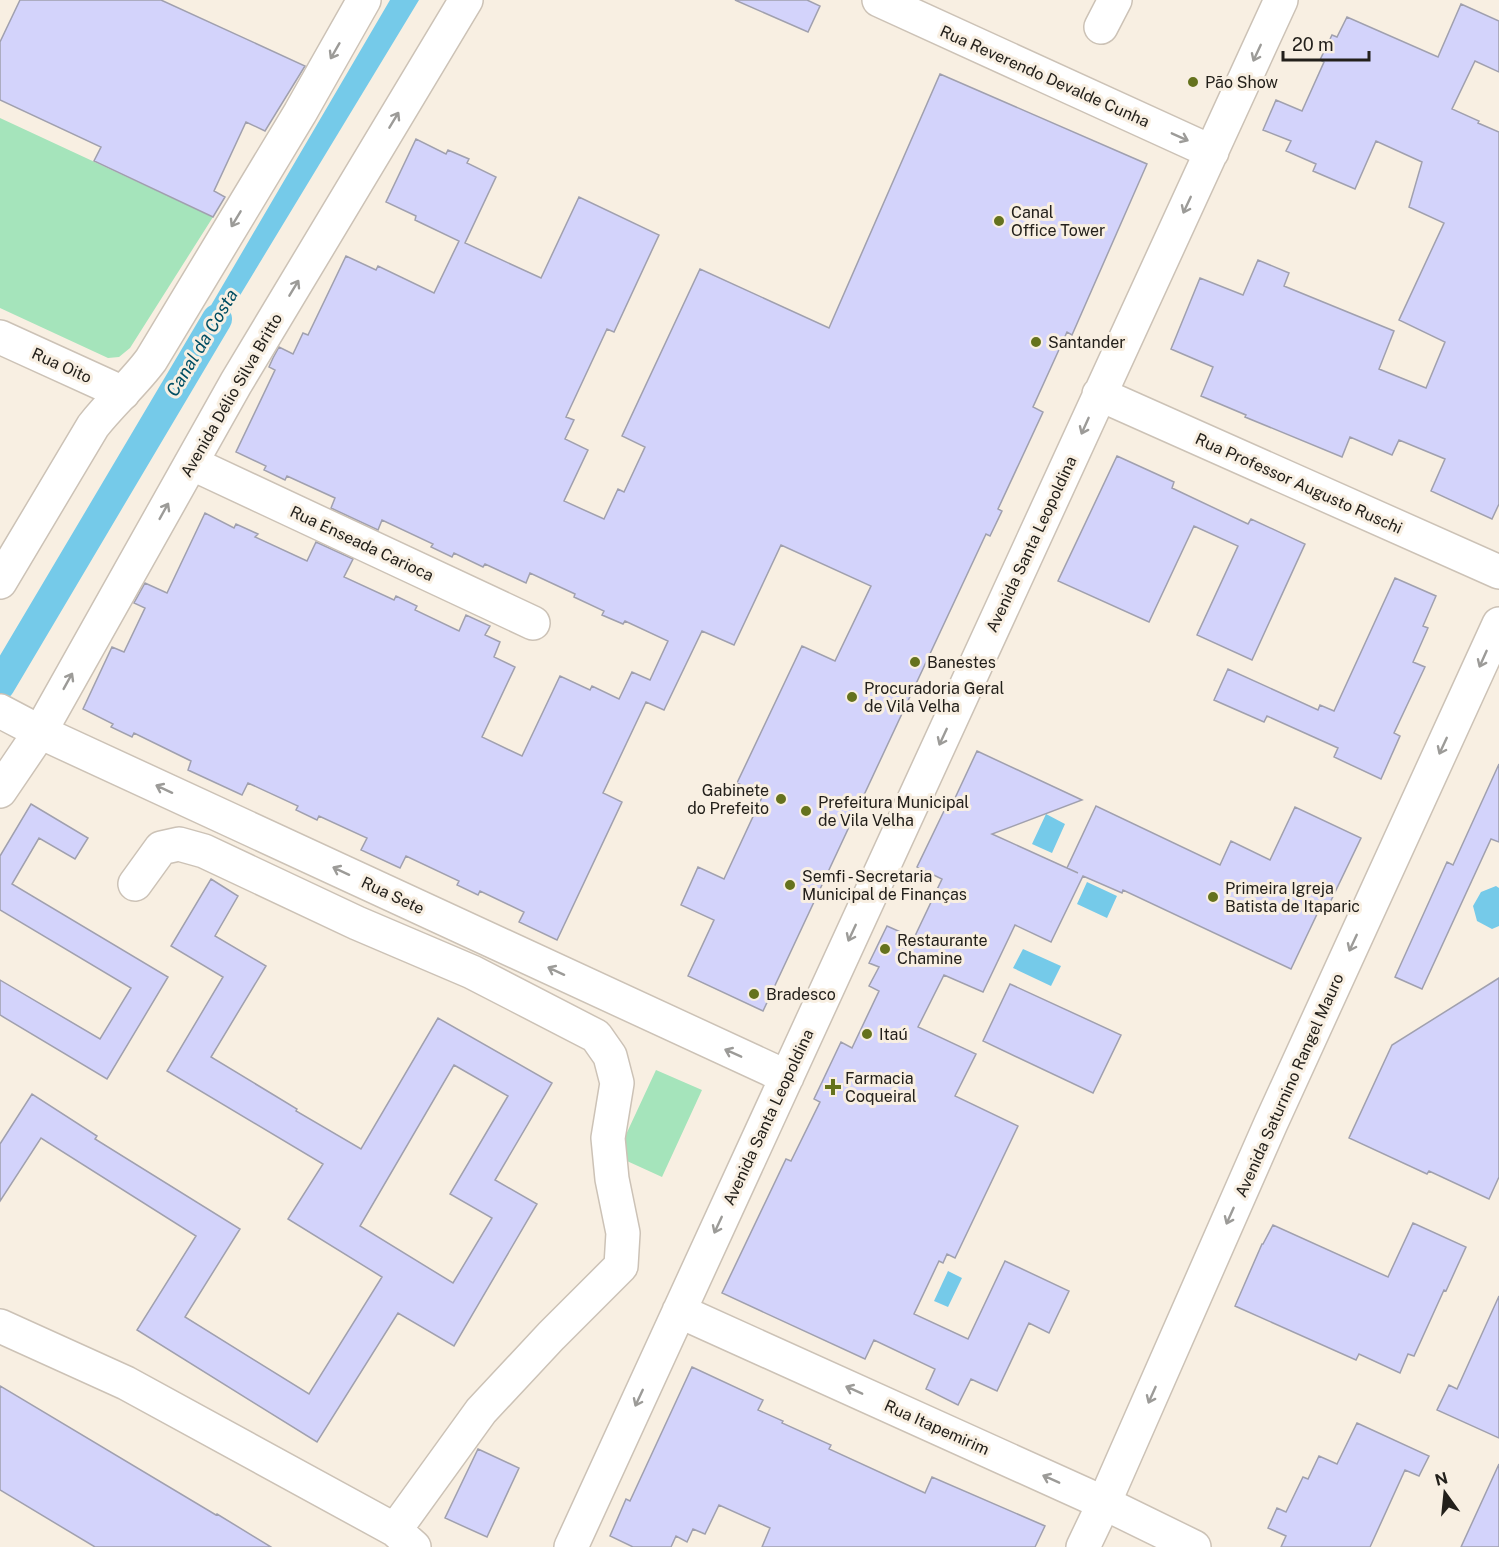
<svg xmlns="http://www.w3.org/2000/svg" width="1499" height="1547" font-family="'Public Sans',sans-serif">
  <rect width="100%" height="100%" fill="#f8efe2"/>
  <path fill="#a5e4bb" d="M0,118L213,217L130,348L119,357L108,358L0,308Z
    M656,1070L702,1090L662,1177L616,1156Z"/>
  <path fill="#75cae9" d="M390,0H419L202,358L186,348Z
    M1046,814L1065,824L1052,853L1032,844Z
    M1087,882L1117,896L1107,918L1077,904Z
    M1496,886L1499,888V926L1492,929L1477,921L1473,906L1481,892Z
    M1023,949L1061,966L1051,986L1013,968Z
    M948,1271L962,1278L948,1307L934,1301Z"/>
  <g fill="none" stroke-linecap="round" stroke-linejoin="round">
    <path stroke="#75cae9" stroke-width="30" d="M0,685L217,319"/>
  </g>
  <path fill="#d3d3fb" stroke="#a0a0ae" stroke-width="1.5" fill-rule="evenodd" d="M20,0H161L305,66L265,131L246,122L214,191L225,197L213,217L94,161L101,147L0,100V42Z
    M735,0H807L820,6L808,32Z
    M1461,4L1499,21V72L1475,61L1452,109L1479,121L1478,123L1499,132V504L1492,519L1431,491L1445,459L1399,440L1392,455L1350,437L1342,457L1245,417L1246,415L1201,396L1213,367L1171,349L1200,278L1243,295L1258,260L1289,273L1284,286L1394,331L1379,369L1426,388L1445,342L1399,320L1444,223L1409,207L1422,162L1376,141L1355,189L1313,171L1316,164L1286,151L1291,141L1263,130L1276,100L1302,111L1324,62L1320,60L1332,35L1337,37L1347,17L1438,57Z
    M940,74L1147,164L1072,335L1067,332L1033,407L1043,412L998,509L1002,511L990,536L986,534L763,1011L688,976L714,920L681,905L698,867L724,879L763,795L737,783L802,646L835,661L871,586L781,545L734,645L702,631L664,710L646,702L603,793L622,802L557,940L519,922L524,912L480,891L478,895L457,885L459,881L406,856L400,868L361,850L367,838L319,816L317,820L296,810L298,806L248,783L242,795L188,770L191,761L134,733L132,737L111,727L113,724L83,709L112,647L124,652L145,608L134,603L145,583L167,593L205,513L234,528L236,524L258,534L255,537L307,561L316,542L353,559L344,577L394,600L396,596L417,606L415,610L459,631L466,615L490,626L485,635L500,642L494,657L515,667L482,737L522,756L560,676L590,690L592,686L619,699L632,672L650,680L668,641L625,621L623,624L602,615L604,611L574,597L575,594L530,573L526,583L485,564L483,567L454,553L452,557L431,547L433,544L382,520L378,530L331,508L335,498L287,476L285,480L264,470L266,466L236,452L275,370L269,367L273,358L279,347L293,354L303,333L308,335L346,256L376,270L378,266L434,293L459,241L415,220L416,216L386,202L416,139L446,154L448,150L469,159L467,163L496,177L465,243L541,278L579,197L659,235L614,332L607,329L566,417L574,420L565,439L588,450L564,501L604,519L618,489L624,492L645,447L622,436L700,269L829,328Z
    M1117,456L1174,482L1172,488L1248,524L1251,519L1305,544L1252,660L1197,635L1238,546L1194,526L1149,622L1058,581Z
    M1395,578L1436,596L1423,626L1428,628L1413,662L1425,667L1394,733L1400,736L1381,779L1334,757L1338,748L1267,716L1264,722L1214,700L1228,669L1318,710L1320,705L1334,711Z
    M977,751L1082,800L992,834L1078,873L1067,868L1096,806L1220,865L1231,841L1270,860L1295,807L1361,838L1325,913L1319,910L1291,969L1123,890L1122,893L1083,876L1051,942L1015,925L983,992L944,975L918,1027L976,1054L955,1096L1018,1126L955,1258L947,1254L943,1263L939,1261L914,1314L968,1339L1005,1261L1069,1291L1049,1333L1029,1323L997,1391L971,1379L958,1405L926,1389L935,1369L874,1340L865,1359L722,1293L786,1159L791,1161L820,1102L814,1099L841,1042L852,1048L879,991L869,986L879,967L869,963L887,926L914,938L942,879L917,867L944,811L948,813Z
    M1499,764V842L1491,839L1422,989L1395,977L1447,862L1453,865Z
    M31,804L88,838L75,859L39,838L12,884L168,977L107,1079L0,1015V980L100,1039L131,988L0,910V856Z
    M211,879L238,896L215,936L266,966L211,1057L297,1109L296,1111L361,1149L438,1018L552,1083L495,1180L537,1204L454,1346L398,1313L317,1442L137,1330L196,1236L41,1138L0,1201V1144L32,1094L97,1136L95,1139L240,1229L185,1317L309,1394L382,1277L288,1219L323,1164L167,1071L223,977L171,946ZM454,1065L508,1096L450,1194L492,1218L453,1283L360,1226Z
    M1499,978V1177L1489,1199L1429,1171L1427,1174L1349,1138L1392,1045Z
    M1010,984L1121,1035L1093,1093L983,1041Z
    M1413,1223L1466,1247L1446,1291L1444,1290L1414,1356L1408,1354L1400,1373L1359,1354L1356,1360L1235,1306L1262,1244H1263L1273,1225L1388,1277Z
    M1499,1296V1438L1437,1410L1449,1385L1457,1389Z
    M692,1367L763,1400L758,1410L783,1421L782,1423L831,1445L829,1449L925,1493L932,1477L1045,1526L1035,1547H762L770,1528L719,1505L705,1534L693,1529L687,1542L676,1536L671,1547H633L610,1536L626,1499L630,1501Z
    M0,1386L216,1515L217,1514L271,1547H95L0,1490Z
    M1357,1423L1429,1456L1419,1476L1405,1470L1370,1547H1281L1286,1536L1268,1528L1277,1508L1286,1512L1303,1477L1308,1479L1319,1456L1337,1464Z
    M478,1449L519,1468L487,1537L445,1518Z
    M1499,1464V1547H1461Z"/>
  <g fill="none" stroke-linecap="round" stroke-linejoin="round">
    <defs>
      <path id="minor" d="M466,0L236,383L40,732L787,1077
        M879,0L1212,152
        M1101,27L1115,0
        M0,337L123,393
        M1099,394L1499,572
        M191,463L533,623
        M135,884L161,848L179,844L204,851L357,923L472,972L596,1036L610,1056L617,1083L608,1138L612,1179L623,1233L621,1266L551,1336L481,1411L395,1530
        M679,1311L1104,1503L1194,1547
        M0,1326L126,1383L395,1530L414,1547
        M571,1547L1281,0"/>
      <path id="major" d="M0,582L93,426C111,403 134,383 151,360L300,113L364,0
        M0,711L40,732L0,791
        M1083,1547L1104,1503L1271,1123L1499,624"/>
    </defs>
    <use href="#minor" stroke="#ccc2b6" stroke-width="36"/>
    <use href="#major" stroke="#ccc2b6" stroke-width="36"/>
    <use href="#minor" stroke="#fff" stroke-width="33"/>
    <use href="#major" stroke="#fff" stroke-width="33"/>
  </g>
  <defs><path id="oneway-shaft" d="M-6 0H5M1.5-3L5.5 0L1.5 3" fill="none" stroke-width="1.6" stroke-linecap="round" stroke-linejoin="round" transform="scale(1.5)"/></defs>
  <g stroke="#9c9b98">
    <use href="#oneway-shaft" transform="translate(335 51) rotate(120)"/>
    <use href="#oneway-shaft" transform="translate(1257 53) rotate(115)"/>
    <use href="#oneway-shaft" transform="translate(394 120) rotate(-59)"/>
    <use href="#oneway-shaft" transform="translate(1180 137) rotate(24)"/>
    <use href="#oneway-shaft" transform="translate(1187 205) rotate(115)"/>
    <use href="#oneway-shaft" transform="translate(236 219) rotate(121)"/>
    <use href="#oneway-shaft" transform="translate(294 288) rotate(-59)"/>
    <use href="#oneway-shaft" transform="translate(1085 426) rotate(114)"/>
    <use href="#oneway-shaft" transform="translate(164 511) rotate(-61)"/>
    <use href="#oneway-shaft" transform="translate(1483 659) rotate(114)"/>
    <use href="#oneway-shaft" transform="translate(68 681) rotate(-61)"/>
    <use href="#oneway-shaft" transform="translate(943 737) rotate(115)"/>
    <use href="#oneway-shaft" transform="translate(1443 746) rotate(115)"/>
    <use href="#oneway-shaft" transform="translate(164 789) rotate(-155)"/>
    <use href="#oneway-shaft" transform="translate(341 871) rotate(-155)"/>
    <use href="#oneway-shaft" transform="translate(852 933) rotate(115)"/>
    <use href="#oneway-shaft" transform="translate(1353 943) rotate(115)"/>
    <use href="#oneway-shaft" transform="translate(556 971) rotate(-155)"/>
    <use href="#oneway-shaft" transform="translate(733 1053) rotate(-156)"/>
    <use href="#oneway-shaft" transform="translate(1230 1216) rotate(114)"/>
    <use href="#oneway-shaft" transform="translate(718 1225) rotate(115)"/>
    <use href="#oneway-shaft" transform="translate(854 1390) rotate(-156)"/>
    <use href="#oneway-shaft" transform="translate(1152 1395) rotate(114)"/>
    <use href="#oneway-shaft" transform="translate(639 1398) rotate(115)"/>
    <use href="#oneway-shaft" transform="translate(1051 1479) rotate(-156)"/>
  </g>
  <g fill="#65721d" stroke="#f8efe2" stroke-width="2">
    <circle cx="1193" cy="82" r="6"/>
    <circle cx="999" cy="221" r="6"/>
    <circle cx="1036" cy="342" r="6"/>
    <circle cx="915" cy="662" r="6"/>
    <circle cx="852" cy="697" r="6"/>
    <circle cx="781" cy="799" r="6"/>
    <circle cx="806" cy="811" r="6"/>
    <circle cx="790" cy="885" r="6"/>
    <circle cx="1213" cy="897" r="6"/>
    <circle cx="885" cy="949" r="6"/>
    <circle cx="754" cy="994" r="6"/>
    <circle cx="867" cy="1034" r="6"/>
    <path d="M830 1078h6v6h6v6h-6v6h-6v-6h-6v-6h6z"/>
  </g>
  <g text-anchor="middle" stroke-width="6" stroke-linejoin="round" paint-order="stroke">
    <g font-size="16" fill="#23201b" stroke="#f8efe2">
      <text transform="translate(1045 76) rotate(24)" y="6">Rua Reverendo Devalde Cunha</text>
      <text transform="translate(62 365) rotate(24)" y="6">Rua Oito</text>
      <text transform="translate(231 395) rotate(-60)" y="6">Avenida Délio Silva Britto</text>
      <text transform="translate(1299 483) rotate(24)" y="6">Rua Professor Augusto Ruschi</text>
      <text transform="translate(362 543) rotate(25)" y="6">Rua Enseada Carioca</text>
      <text transform="translate(1031 544) rotate(-65)" y="6">Avenida Santa Leopoldina</text>
      <text transform="translate(393 895) rotate(25)" y="6">Rua Sete</text>
      <text transform="translate(1289 1085) rotate(-66)" y="6">Avenida Saturnino Rangel Mauro</text>
      <text transform="translate(768 1117) rotate(-65)" y="6">Avenida Santa Leopoldina</text>
      <text transform="translate(937 1427) rotate(24)" y="6">Rua Itapemirim</text>
    </g>
    <g font-size="16" fill="#23201b" stroke="#f8efe2" text-anchor="start">
      <text x="1205" y="88">Pão Show</text>
      <text x="1011" y="218">Canal<tspan x="1011" dy="18">Office Tower</tspan></text>
      <text x="1048" y="348">Santander</text>
      <text x="927" y="668">Banestes</text>
      <text x="864" y="694">Procuradoria Geral<tspan x="864" dy="18">de Vila Velha</tspan></text>
      <text x="769" y="796" text-anchor="end">Gabinete<tspan x="769" dy="18">do Prefeito</tspan></text>
      <text x="818" y="808">Prefeitura Municipal<tspan x="818" dy="18">de Vila Velha</tspan></text>
      <text x="802" y="882">Semfi - Secretaria<tspan x="802" dy="18">Municipal de Finanças</tspan></text>
      <text x="1225" y="894">Primeira Igreja<tspan x="1225" dy="18">Batista de Itaparic</tspan></text>
      <text x="897" y="946">Restaurante<tspan x="897" dy="18">Chamine</tspan></text>
      <text x="766" y="1000">Bradesco</text>
      <text x="879" y="1040">Itaú</text>
      <text x="845" y="1084">Farmacia<tspan x="845" dy="18">Coqueiral</tspan></text>
    </g>
    <g font-size="18" font-style="italic" fill="#004e63" stroke="#f8efe2">
      <text transform="translate(202 343) rotate(-59)" y="6">Canal da Costa</text>
    </g>
  </g>
  <g transform="translate(1445 1493) rotate(345)" stroke="#f8efe2" stroke-width="4.5" paint-order="stroke">
  <path d="M0-4.5L10 22L0 15L-10 22Z" fill="#23201b"/>
  <text y="-9" font-size="16" font-weight="bold" text-anchor="middle" fill="#23201b">N</text>
  </g>
  <path d="M1283 51v9h86v-9" fill="none" stroke="#23201b" stroke-width="3"/>
  <text x="1292" y="51" font-size="18" fill="#23201b" stroke="#f8efe2" stroke-width="4.5" paint-order="stroke">20 m</text>
</svg>
